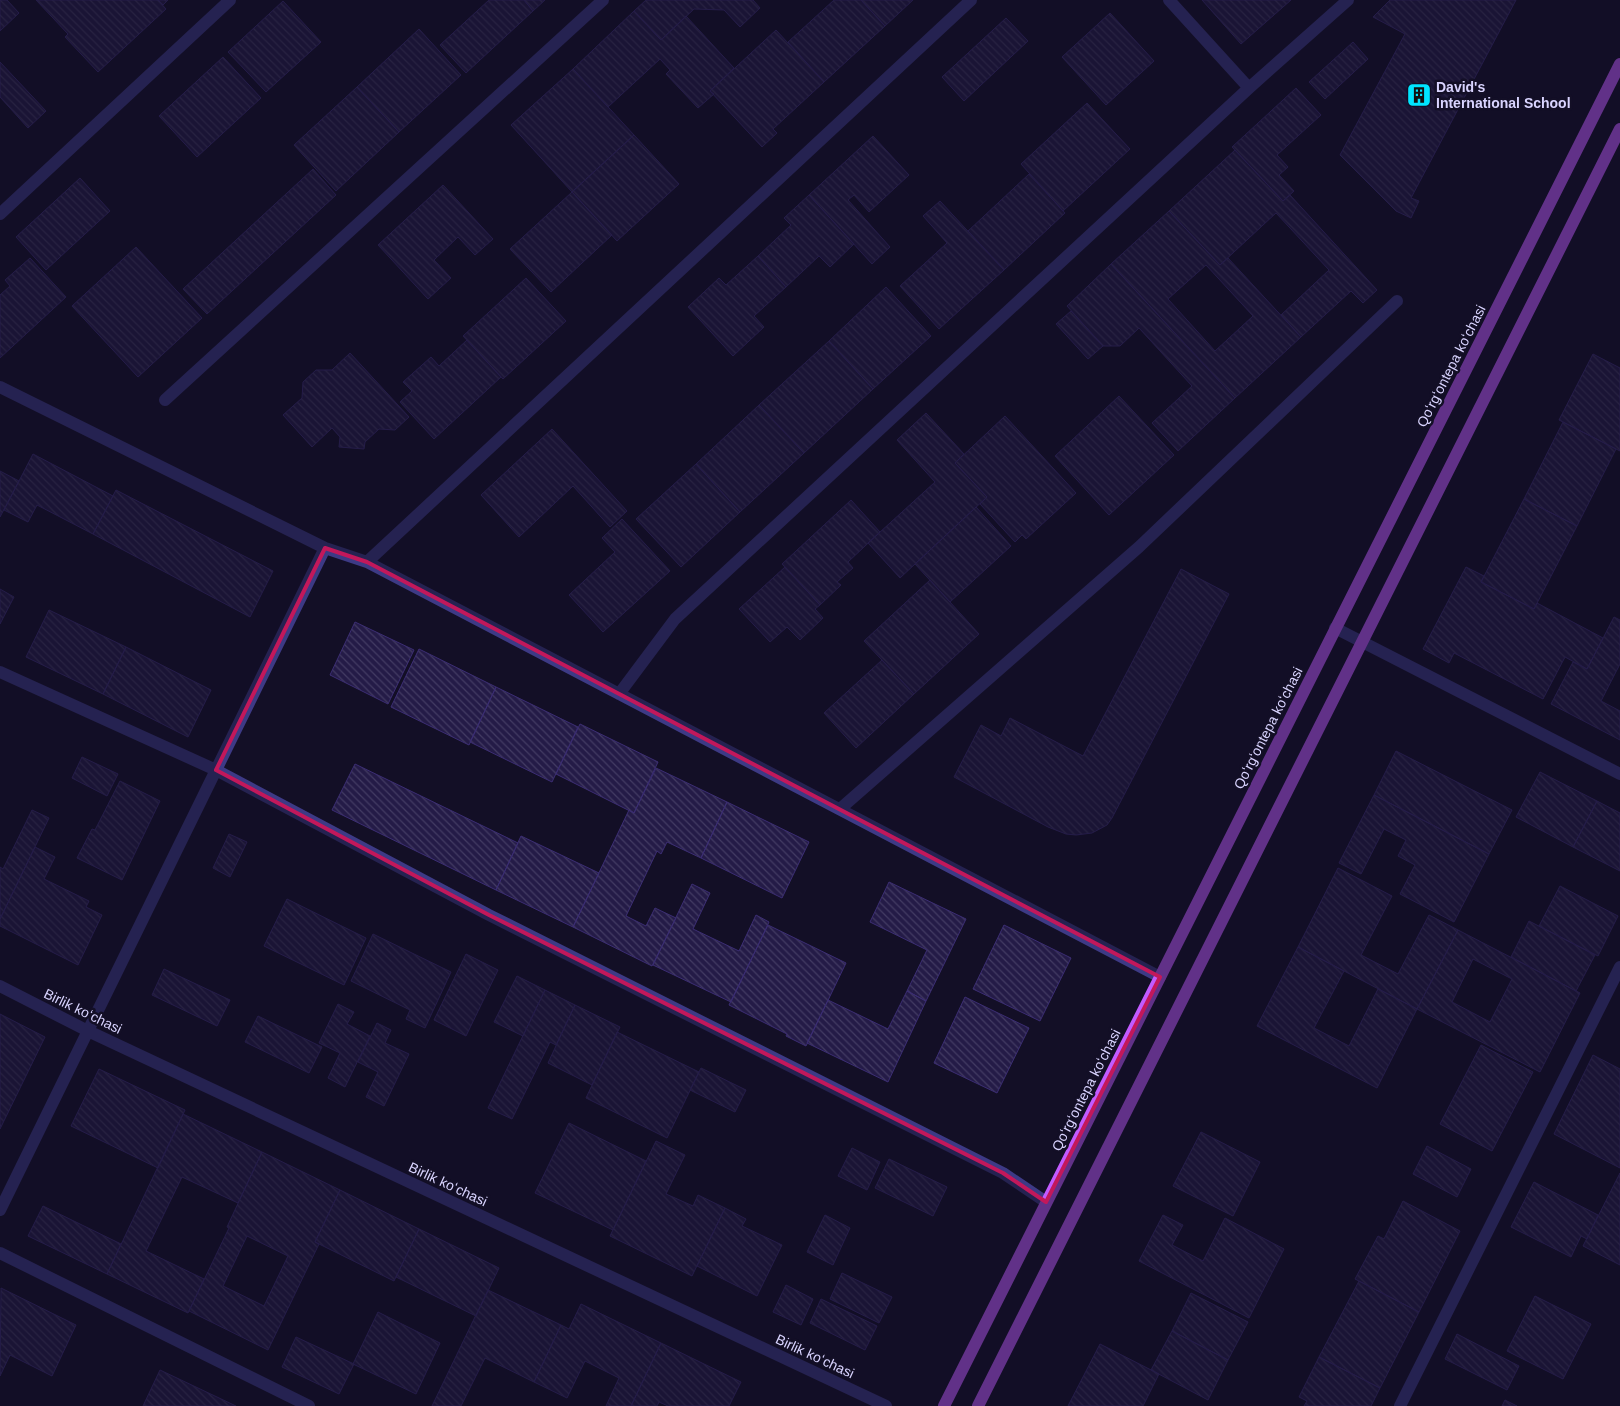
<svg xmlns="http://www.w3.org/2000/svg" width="1620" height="1406" font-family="Arial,sans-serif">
  <defs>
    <pattern id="building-back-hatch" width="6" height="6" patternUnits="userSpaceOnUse" patternTransform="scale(1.25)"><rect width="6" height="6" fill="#241b47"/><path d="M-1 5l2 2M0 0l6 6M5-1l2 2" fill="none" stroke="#433b63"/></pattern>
  </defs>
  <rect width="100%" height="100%" fill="#130f26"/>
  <path fill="url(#building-back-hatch)" stroke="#3b2d73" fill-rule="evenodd" d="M0,0H7L19,13L0,31Z
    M36,0H158L166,9L98,72L65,37L68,34Z
    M158,0H168L163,5Z
    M489,0H524L533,11L466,73L440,45Z
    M524,0H545L533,11Z
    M646,0H753L760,8L740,27L724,10L694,9L661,40L634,11Z
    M834,0H861L885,26L824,82L788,42Z
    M861,0H913L885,26Z
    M1202,0H1291L1241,44Z
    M1390,0H1516L1411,198L1419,201L1411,218L1396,211L1340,155L1405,34L1373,17Z
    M283,1L321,42L266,92L228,52Z
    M634,11L661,40L686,16L734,68L710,91L714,94L698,108L666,74L670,70L660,59L608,107L573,69Z
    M1110,13L1154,61L1106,105L1062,57Z
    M1006,18L1028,41L964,101L942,77Z
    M419,29L461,75L399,132L357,87Z
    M776,30L824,82L773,129L777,133L762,147L710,91Z
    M1353,42L1368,59L1325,99L1309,82Z
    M223,57L261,98L197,157L159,116Z
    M0,62L46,111L28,128L0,97Z
    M573,69L634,135L572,192L511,125Z
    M357,87L399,132L336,191L294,145Z
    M1296,88L1321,115L1277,155L1288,167L1279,175L1294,191L1283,201L1232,147Z
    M1087,103L1130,149L1063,211L1021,164Z
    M634,135L679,184L617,241L572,192Z
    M873,136L909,175L869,212L854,195L848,200L890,247L872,264L809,195Z
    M1235,150L1283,201L1290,195L1377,290L1363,303L1351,291L1301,337L1281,315L1329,270L1276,213L1220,265L1169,211Z
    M313,169L336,195L207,314L183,289Z
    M1029,174L1065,213L1004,270L968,231Z
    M80,178L110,211L46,270L16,237Z
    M443,185L493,239L475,255L458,237L434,260L451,278L428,299L378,245Z
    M572,192L612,235L551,292L510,249Z
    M809,195L854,244L830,267L819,256L786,287L758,256L791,225L784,218Z
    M940,201L1004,270L939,329L900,286L947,243L923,216Z
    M1169,211L1220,265L1228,258L1301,337L1235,398L1111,264ZM1206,265L1253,316L1215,351L1168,299Z
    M136,247L202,318L138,377L72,306Z
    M758,256L786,287L754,316L764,327L733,356L688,307L719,278L726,285Z
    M30,258L66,297L0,358V295L10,286L5,280Z
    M1111,264L1235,398L1178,451L1152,423L1192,386L1139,328L1120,346H1103L1067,306Z
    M526,278L566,321L503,379L463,336Z
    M886,287L931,336L873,389L829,341Z
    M1071,311L1103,346L1088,359L1056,324Z
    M467,340L501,377L434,439L400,402L412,391L403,382L431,357L439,366Z
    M829,341L873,389L804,453L759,405Z
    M350,353L409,417L395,430L379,429L365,442L364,449L339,447L340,437L332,428L312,447L283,415L302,398L303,382L316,370H332Z
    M1593,354L1620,368V451L1559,420Z
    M1119,396L1174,455L1109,515L1055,456Z
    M759,405L804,453L740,512L696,464Z
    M926,413L964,454L955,463L987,497L900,578L868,543L935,482L897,440Z
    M1005,416L1076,493L1026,539L1022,535L1015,542L980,504L987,497L955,463Z
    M1563,422L1616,449L1577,526L1524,499Z
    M552,429L627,511L610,527L573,486L519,537L481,495Z
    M33,454L113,496L93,534L37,505L28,522L4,510Z
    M696,464L740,512L681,567L636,519Z
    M0,471L19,481L0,517Z
    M116,490L273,571L250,617L93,534Z
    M1524,499L1577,526L1534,609L1481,582Z
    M851,500L880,532L848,562L853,568L837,582L841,585L820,605L782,564Z
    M976,507L1011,546L950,602L915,564Z
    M622,519L670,571L603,632L569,595L615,552L602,538Z
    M785,567L820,605L815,609L823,618L800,640L787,627L770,642L739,609Z
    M1466,567L1484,576L1481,582L1534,609L1537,603L1603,638L1587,669L1565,657L1543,699L1454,653L1449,663L1423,649Z
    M1181,569L1229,594L1112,818L1107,825L1092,833L1076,835L1066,834L1048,827L954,777L981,725L1001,736L1010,718L1083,756Z
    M930,580L979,634L914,694L864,641Z
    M0,589L14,597L0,624Z
    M49,610L126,647L103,694L26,657Z
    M1614,617L1620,620V664L1601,701L1620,711V740L1551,704L1573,662L1587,669Z
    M355,622L414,650L388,704L330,675Z
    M126,647L211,690L188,737L103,694Z
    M419,649L496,687L469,745L391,707Z
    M882,660L914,694L856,748L824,713Z
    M496,687L578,727L552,782L470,742Z
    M580,724L658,762L634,813L556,774Z
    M1396,751L1512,810L1489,854L1374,795Z
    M82,757L118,774L107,796L72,778Z
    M355,764L518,843L496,890L332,810Z
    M656,768L727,802L701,858L667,842L661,854L657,851L626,916L646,926L655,908L676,918L652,966L573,927L629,810L634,813Z
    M1540,772L1597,801L1573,847L1516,817Z
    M120,781L160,801L122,880L77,858L92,829L95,830Z
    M1374,795L1489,854L1454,922L1400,894L1415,865L1398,856L1406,840L1384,829L1361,874L1339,863Z
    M1597,801L1620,813V871L1573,847Z
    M727,802L809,842L782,898L701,858Z
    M32,810L49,818L0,919V867L3,869Z
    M229,834L247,842L230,877L213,868Z
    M521,836L599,873L573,927L496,890Z
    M35,847L55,857L44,879L89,901L86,907L102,915L78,965L0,926V919Z
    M1338,868L1392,896L1361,955L1398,974L1429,915L1458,930L1417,1009L1298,947Z
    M889,882L966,919L926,1001L907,991L927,950L870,922Z
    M692,884L710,893L693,929L739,951L756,915L769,922L731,1002L653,965Z
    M1560,886L1618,916L1598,956L1539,926Z
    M287,899L366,938L344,985L264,946Z
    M1529,921L1595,955L1576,991L1511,957Z
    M768,925L846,963L806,1046L786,1036L787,1034L729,1005Z
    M1004,925L1071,958L1040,1021L973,989Z
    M1458,930L1580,993L1540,1072L1417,1009ZM1473,959L1512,979L1490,1022L1452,1002Z
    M373,934L451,972L425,1028L406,1019L410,1010L351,981Z
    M1298,947L1344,971L1314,1028L1349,1046L1378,989L1417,1009L1377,1088L1257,1026Z
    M466,954L498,970L466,1036L434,1020Z
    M164,969L230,1000L217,1026L152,995Z
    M517,976L545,990L523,1036L494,1022Z
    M545,990L575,1005L556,1045L550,1042L512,1119L488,1108Z
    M907,991L926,1001L888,1082L807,1043L828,1000L888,1029Z
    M965,997L1029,1028L997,1093L934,1063Z
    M338,1004L354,1012L347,1024L370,1036L345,1087L328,1078L340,1053L319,1043Z
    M575,1005L620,1027L592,1085L548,1063Z
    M0,1014L45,1037L0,1129Z
    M258,1016L322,1047L309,1073L245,1042Z
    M377,1023L391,1030L385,1043L409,1054L384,1106L366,1097L378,1072L358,1062Z
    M617,1032L699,1072L667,1138L586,1098Z
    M1481,1045L1533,1072L1492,1151L1440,1124Z
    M1593,1055L1620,1069V1168L1554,1134Z
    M701,1068L746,1090L735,1112L690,1090Z
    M99,1069L185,1110L158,1168L71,1126Z
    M183,1114L262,1152L238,1203L182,1177L146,1251L204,1279L188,1313L107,1274Z
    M569,1123L646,1161L613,1230L535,1193Z
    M1201,1132L1260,1162L1233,1216L1173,1186Z
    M656,1141L685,1155L666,1194L693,1206L698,1195L725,1208L692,1276L610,1236Z
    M1427,1146L1471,1169L1457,1197L1413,1174Z
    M852,1148L880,1162L867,1190L838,1176Z
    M262,1152L340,1190L315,1242L319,1244L268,1350L189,1311L229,1228L227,1227ZM247,1236L288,1256L264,1306L223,1286Z
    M889,1159L947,1187L933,1216L875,1188Z
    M1620,1173V1265L1583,1246Z
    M1534,1182L1598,1215L1587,1239L1581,1236L1571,1257L1511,1227Z
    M340,1190L419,1229L394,1281L315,1242Z
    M1403,1201L1460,1231L1419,1312L1355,1279L1378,1236L1384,1239Z
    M43,1206L121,1244L107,1274L28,1236Z
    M725,1208L746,1219L742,1226L782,1245L757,1296L697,1266Z
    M825,1215L850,1228L833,1265L807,1252Z
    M1163,1215L1183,1225L1172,1245L1203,1261L1225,1218L1284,1249L1249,1318L1139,1261Z
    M419,1229L499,1268L476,1316L396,1277Z
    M842,1273L892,1297L879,1323L830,1299Z
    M1359,1281L1419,1312L1380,1388L1319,1357Z
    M786,1285L813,1299L801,1325L773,1312Z
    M1,1288L76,1325L52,1376L10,1355L0,1376Z
    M488,1290L561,1325L534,1382L485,1358L461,1406H432Z
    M1191,1293L1248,1322L1228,1360L1172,1331Z
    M1535,1296L1591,1324L1563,1379L1507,1351Z
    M821,1299L877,1326L865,1350L810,1323Z
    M581,1304L661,1343L631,1406H606L619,1378L585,1361L567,1398L534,1382L561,1325L569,1329Z
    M378,1312L440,1343L416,1394L353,1364Z
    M1172,1331L1228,1360L1208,1400L1151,1370Z
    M1457,1334L1519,1366L1507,1390L1445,1359Z
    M296,1337L354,1364L339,1394L282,1367Z
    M661,1343L741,1382L729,1406H668L659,1402L657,1406H631Z
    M1100,1344L1159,1374L1143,1406H1068Z
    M1319,1357L1380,1388L1371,1406H1304L1307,1401L1299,1397Z
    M160,1370L236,1406H143Z
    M1505,1400L1517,1406H1502Z"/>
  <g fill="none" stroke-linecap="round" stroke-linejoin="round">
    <path stroke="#3d3a85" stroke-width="12" d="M1169,0L1249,88
      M0,214L230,0
      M0,387L325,548L367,562L1160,977
      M165,400L603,0
      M367,562L971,0
      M1335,628L1620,774
      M0,672L216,770L489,915L1003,1173L1046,1202
      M619,694L675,619L1249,88L1348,0
      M840,809L1139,547L1397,301
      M0,986L88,1031L886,1406
      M0,1210L325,548
      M0,1253L309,1406
      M1400,1406L1620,967"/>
    <path stroke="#c25bff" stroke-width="12" d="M944,1406L1620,64
      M978,1406L1620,129"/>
  </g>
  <path d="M0 0H1620V1406H0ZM325,548L367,562L1160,977L1046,1202L1003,1173L489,915L216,770Z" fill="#130f26" fill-opacity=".55" fill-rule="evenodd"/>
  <path fill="none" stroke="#c2185b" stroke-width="4" stroke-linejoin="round" d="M325,548L367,562L1160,977L1046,1202L1003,1173L489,915L216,770Z"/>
  <defs>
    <symbol id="building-square" viewBox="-11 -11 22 22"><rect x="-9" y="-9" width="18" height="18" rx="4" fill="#00e5ff" stroke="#130f26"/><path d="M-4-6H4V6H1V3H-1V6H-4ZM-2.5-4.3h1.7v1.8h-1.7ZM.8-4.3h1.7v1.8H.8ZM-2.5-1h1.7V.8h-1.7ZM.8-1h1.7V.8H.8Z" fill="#111"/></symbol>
  </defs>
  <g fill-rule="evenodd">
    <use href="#building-square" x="1405" y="81" width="28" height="28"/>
  </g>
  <g text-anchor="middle" stroke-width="5" stroke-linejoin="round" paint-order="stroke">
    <g font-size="14" font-weight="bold" fill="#d9d4ff" stroke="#130f26" text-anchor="start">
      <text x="1436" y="92">David's<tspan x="1436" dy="16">International School</tspan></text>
    </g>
    <g font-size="14" fill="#d9d4ff" stroke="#130f26">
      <text transform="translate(1451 366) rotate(-63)" y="5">Qoʻrgʻontepa koʻchasi</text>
      <text transform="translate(1268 728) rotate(-63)" y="5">Qoʻrgʻontepa koʻchasi</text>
      <text transform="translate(83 1011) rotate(26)" y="5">Birlik koʻchasi</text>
      <text transform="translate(1086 1090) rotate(-63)" y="5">Qoʻrgʻontepa koʻchasi</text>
      <text transform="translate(448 1184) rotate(25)" y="5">Birlik koʻchasi</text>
      <text transform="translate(815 1356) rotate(25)" y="5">Birlik koʻchasi</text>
    </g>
  </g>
</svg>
